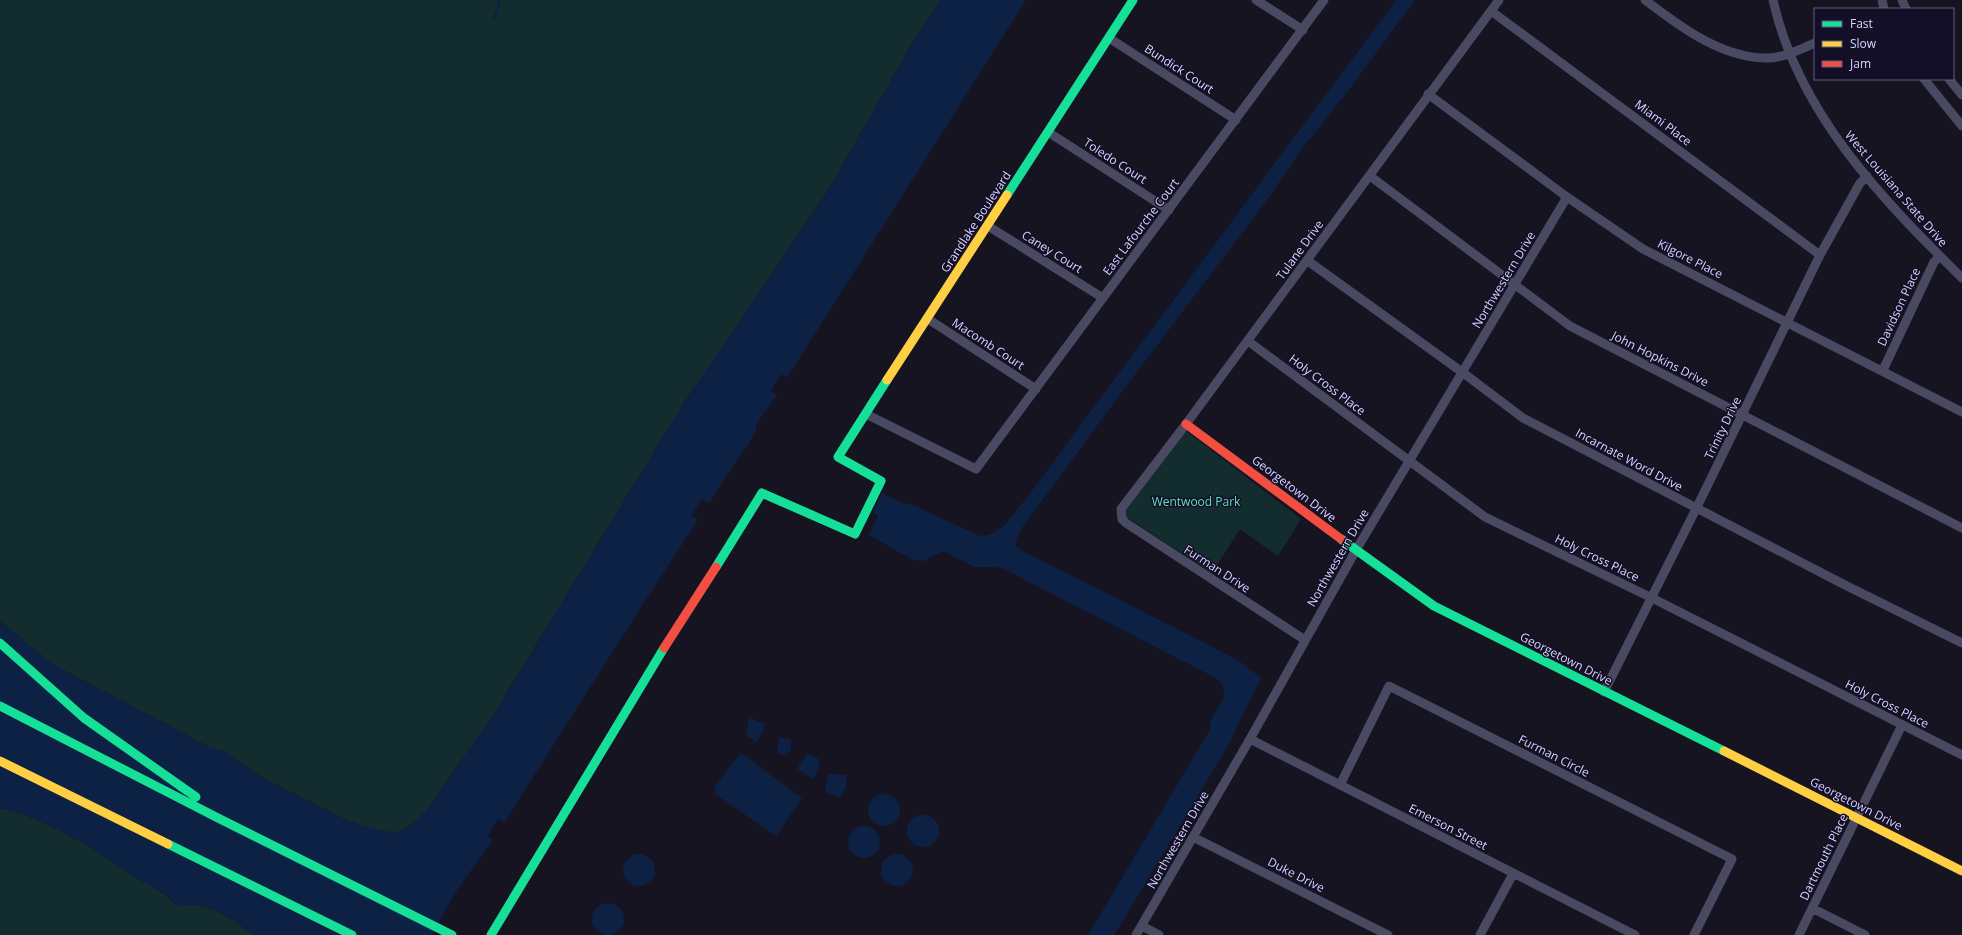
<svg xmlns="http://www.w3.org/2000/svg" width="1962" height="935" font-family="'Open Sans',sans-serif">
  <rect width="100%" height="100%" fill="#161421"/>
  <path fill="#132c2d" d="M0,0H940L913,42L826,194L682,406L494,714L427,810L415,822L405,829L394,833L378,830L348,821L265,779L235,760L228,753L209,747L52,664L0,621Z
    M1185,430L1301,519L1278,556L1240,529L1212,573L1125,516L1126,510Z
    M0,808C56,819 117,866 166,895C169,897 171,901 174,903C182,908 190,904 198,905C218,909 238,922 254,935H0Z"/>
  <path fill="#0d2144" d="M940,0H1026L787,378L781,374L771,391L777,395L755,426L757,429L747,448H745L709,503L702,499L691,516L698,520L643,604L504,823L498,819L488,836L493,840L455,893L432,935H254C238,922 218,909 198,905C190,904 183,906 175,906C173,903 171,899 168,896C159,889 146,884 136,878C96,851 48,818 0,808V621L52,664L209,747L228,753L235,760L265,779L348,821L378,830L394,833L405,829L415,822L427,810L494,714L682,406L826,194L913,42Z
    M1396,0H1415L1349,90L1301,150L1272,193L1116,400L1022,528L1015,542L1016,546L1025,552L1238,660L1261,678L1228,746L1114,935H1088L1210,730C1208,709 1238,698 1216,678L1006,570L997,567H975L943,551L924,561L913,560L869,535L878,516L873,512L882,493L904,504L906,503L917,507L980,536L989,535L1004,526L1028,496Z
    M749,718L766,724L757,742L746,736Z
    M779,737L791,740V750L784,756L777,752Z
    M741,753L802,798L776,836L714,793L715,786Z
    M807,753L820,760L817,774L813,779L797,769Z
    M829,774L846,775V788L840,797L825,792L828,775Z
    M868 810a16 16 0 1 1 32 0a16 16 0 1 1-32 0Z
    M907 831a16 16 0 1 1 32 0a16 16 0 1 1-32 0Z
    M848 842a16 16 0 1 1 32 0a16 16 0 1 1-32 0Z
    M623 870a16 16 0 1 1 32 0a16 16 0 1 1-32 0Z
    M881 870a16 16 0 1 1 32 0a16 16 0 1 1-32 0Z
    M592 919a16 16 0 1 1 32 0a16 16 0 1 1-32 0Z"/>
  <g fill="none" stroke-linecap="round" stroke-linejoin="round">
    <path stroke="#0d2144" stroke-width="2.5" d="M494,18L499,7V0"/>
    <path stroke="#4a4962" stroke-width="9" d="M1256,0L1303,30
      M1645,0C1679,26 1720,57 1765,58C1782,59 1800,49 1815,43
      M1773,0C1798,113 1882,199 1962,278
      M1882,0L1884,9
      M1902,0L1906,9
      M1491,11L1820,255
      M1109,38L1236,120
      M1924,79L1962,126
      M1949,79L1962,95
      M1428,94L1567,197L1643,249L1962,412
      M1048,132L1169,210
      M1370,176L1570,326L1962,528
      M988,226L1103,298
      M1308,261L1462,372L1523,418L1843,584L1962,643
      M928,319L1036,389
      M1248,341L1485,517L1652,598L1962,755
      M1883,370L1934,262L1940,256
      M866,414L976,469L1324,0
      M1305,640L1126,523L1122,519L1121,509L1186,424L1499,0
      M1604,692L1696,509L1820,255L1860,183L1867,176
      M1250,739L1635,935
      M1340,785L1389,686L1732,859L1694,935
      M1193,837L1388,935
      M1812,908L1865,935
      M1142,926L1159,935
      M1136,935L1250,739L1356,550L1567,197
      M1480,935L1513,874
      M1799,935L1902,725"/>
    <path stroke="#16e098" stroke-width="9" d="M1007,195L1133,0
      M1341,539L1434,606L1724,751
      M716,567L762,493L855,534L881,481L838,457L887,380
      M0,643L84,718L196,797
      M0,706L218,818L452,935
      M168,844L352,935
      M491,935L664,648"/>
    <path stroke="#ffcf43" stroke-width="9" d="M887,380L1007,195
      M1724,751L1962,871
      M0,761L168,844"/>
    <path stroke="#f24e42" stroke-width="9" d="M1186,424L1341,539
      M664,648L716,567"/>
  </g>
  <g text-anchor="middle" stroke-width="3" stroke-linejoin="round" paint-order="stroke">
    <g font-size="12" fill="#d9d4ff" stroke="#130f26">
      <text transform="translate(1179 69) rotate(33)" y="4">Bundick Court</text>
      <text transform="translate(1663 123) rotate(37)" y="4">Miami Place</text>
      <text transform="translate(1115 161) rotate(33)" y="4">Toledo Court</text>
      <text transform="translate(1896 189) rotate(49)" y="4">West Louisiana State Drive</text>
      <text transform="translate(976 222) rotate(-57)" y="4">Grandlake Boulevard</text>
      <text transform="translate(1141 227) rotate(-53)" y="4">East Lafourche Court</text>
      <text transform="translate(1300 250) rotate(-54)" y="4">Tulane Drive</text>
      <text transform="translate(1052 252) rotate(32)" y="4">Caney Court</text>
      <text transform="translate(1690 259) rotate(27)" y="4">Kilgore Place</text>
      <text transform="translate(1504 280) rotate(-59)" y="4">Northwestern Drive</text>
      <text transform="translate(1899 307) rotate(-65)" y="4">Davidson Place</text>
      <text transform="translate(988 344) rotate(33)" y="4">Macomb Court</text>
      <text transform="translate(1660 359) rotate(27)" y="4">John Hopkins Drive</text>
      <text transform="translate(1327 385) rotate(37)" y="4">Holy Cross Place</text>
      <text transform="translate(1723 428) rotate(-64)" y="4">Trinity Drive</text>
      <text transform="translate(1629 460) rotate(28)" y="4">Incarnate Word Drive</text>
      <text transform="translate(1294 489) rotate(37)" y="4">Georgetown Drive</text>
      <text transform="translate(1338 558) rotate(-60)" y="4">Northwestern Drive</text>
      <text transform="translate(1597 558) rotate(26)" y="4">Holy Cross Place</text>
      <text transform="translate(1217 569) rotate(33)" y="4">Furman Drive</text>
      <text transform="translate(1566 659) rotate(27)" y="4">Georgetown Drive</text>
      <text transform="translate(1887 704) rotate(27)" y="4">Holy Cross Place</text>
      <text transform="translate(1554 756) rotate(27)" y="4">Furman Circle</text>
      <text transform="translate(1856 804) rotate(27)" y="4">Georgetown Drive</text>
      <text transform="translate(1448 827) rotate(27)" y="4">Emerson Street</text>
      <text transform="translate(1178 840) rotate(-60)" y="4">Northwestern Drive</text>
      <text transform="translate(1824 857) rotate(-64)" y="4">Dartmouth Place</text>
      <text transform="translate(1296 875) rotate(27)" y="4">Duke Drive</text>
    </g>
    <g font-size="12" fill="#5fe0c0" stroke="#130f26">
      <text x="1196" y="506">Wentwood Park</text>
    </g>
  </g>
  <rect x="1814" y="8" width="140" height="72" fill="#130f26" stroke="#625e7d"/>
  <rect x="1822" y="21" width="20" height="6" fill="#16e098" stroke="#625e7d"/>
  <text x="1850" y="28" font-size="12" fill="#d9d4ff">Fast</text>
  <rect x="1822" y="41" width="20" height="6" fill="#ffcf43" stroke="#625e7d"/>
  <text x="1850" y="48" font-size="12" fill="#d9d4ff">Slow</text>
  <rect x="1822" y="61" width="20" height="6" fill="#f24e42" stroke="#625e7d"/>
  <text x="1850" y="68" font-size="12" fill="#d9d4ff">Jam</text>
</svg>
